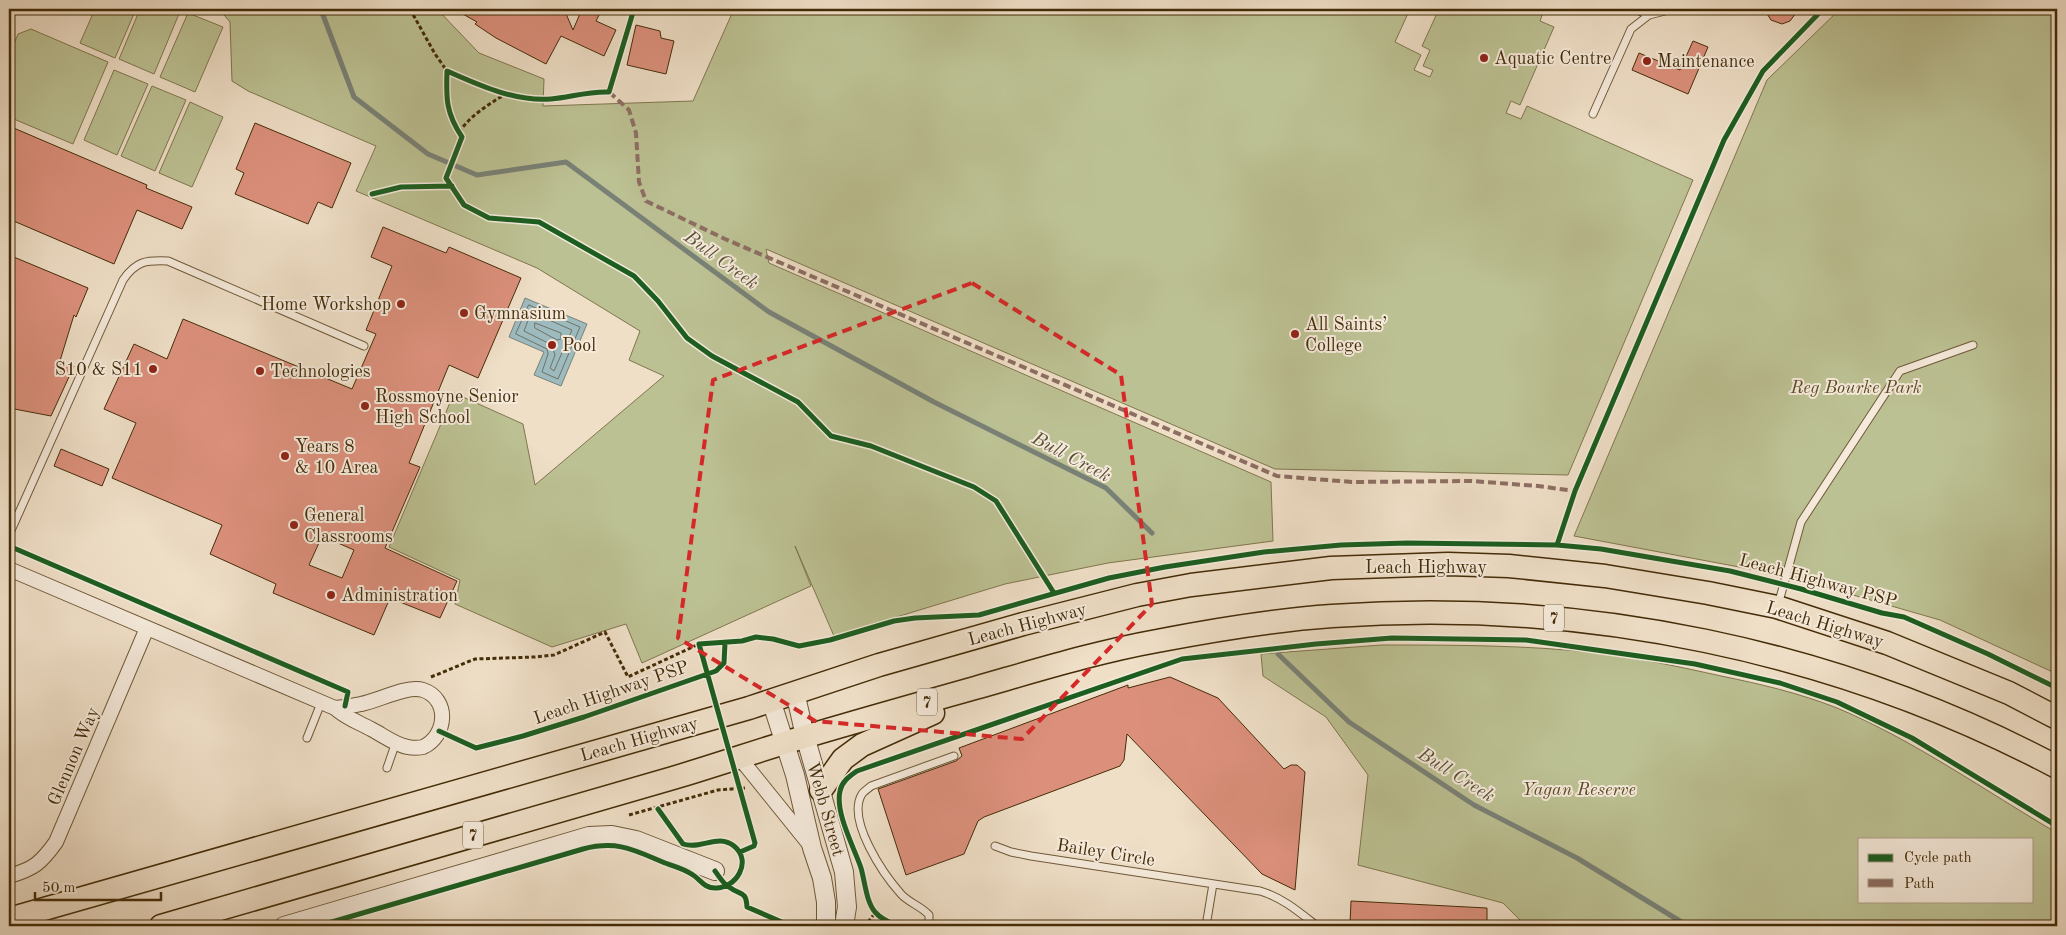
<svg xmlns="http://www.w3.org/2000/svg" width="2066" height="935" font-family="'Old Standard TT',serif">
  <rect width="100%" height="100%" fill="#efdfc7"/>
  <filter id="stains"><feTurbulence type="fractalNoise" baseFrequency=".004" numOctaves="4"/><feColorMatrix values="0 0 0 0 .2 0 0 0 0 .09 0 0 0 0 .02 0 0 0 .5 -.17"/></filter>
  <radialGradient id="worn" r=".72"><stop offset=".6" stop-color="#630" stop-opacity="0"/><stop offset="1" stop-color="#630" stop-opacity=".3"/></radialGradient>
  <path fill="#bcc193" stroke="#80764e" fill-rule="evenodd" d="M95,9H136L115,58L80,43Z
    M140,9H181L154,74L119,59Z
    M219,9H437L479,53L544,79L543,106L693,101L734,9H1410L1395,42L1421,55L1414,70L1430,77L1433,70L1423,66L1430,50L1422,46L1439,9L1446,11L1447,9H1540L1544,10L1540,21L1554,27L1520,105L1511,101L1506,113L1521,119L1527,106L1693,180L1568,475L1275,469L766,249L769,263L1271,482L1273,541L1108,563L1005,584L834,636L795,546L811,586L642,663L626,624L552,647L455,604L460,580L389,547L454,393L523,424L535,485L664,376L629,360L640,331L537,268L356,191L376,146L248,91L232,81L230,22Z
    M1840,9H2057V674L1940,620L1787,576L1574,536L1767,80Z
    M188,13L223,27L195,92L160,77Z
    M31,29L108,62L73,144L9,117V56L18,34Z
    M114,70L148,84L117,155L84,140Z
    M152,86L186,100L155,171L121,156Z
    M190,102L223,117L192,187L159,173Z
    M1382,645C1454,645 1526,645 1598,653C1639,658 1680,667 1721,676C1760,684 1799,693 1837,708C1912,739 1987,792 2057,833V926H1526L1503,903L1358,865L1368,775L1326,717L1263,676L1261,654ZM1860,839H2032V901H1860Z"/>
  <path fill="#9dbabf" stroke="#798176" d="M525,298L587,324L561,386L534,375L544,352L509,337Z"/>
  <g fill="none" stroke-linecap="round" stroke-linejoin="round">
    <path stroke="#707364" stroke-width="1" d="M529,305L580,327L558,379L542,372L548,354L547,349L516,334Z
      M533,313L572,330L554,371L550,368L555,355L552,345L524,331L530,315Z
      M535,323L561,333V339L557,340L535,328Z"/>
    <path stroke="#798176" stroke-width="5" d="M318,9L323,15L354,97L428,154L477,175L566,162L769,312L934,402L1106,488L1152,533
      M1278,654L1349,722L1474,805L1577,858L1688,926"/>
  </g>
  <path fill="#dc907c" stroke="#442c08" fill-rule="evenodd" d="M454,9H564L573,30L582,9H602L596,21L616,30L604,56L561,36L546,64L496,38L475,24L477,22Z
    M1764,9H1799L1790,21L1782,24L1771,20Z
    M636,25L660,31L661,38L674,41L666,74L627,65Z
    M1693,41L1708,47L1688,94L1632,70L1639,53L1680,70Z
    M255,123L351,163L332,208L318,202L308,224L235,194L244,173L236,169Z
    M9,126L147,185L146,188L192,207L182,229L137,210L114,264L9,219Z
    M383,227L446,253L449,247L521,278L478,378L449,365L409,463L420,467L385,548L457,581L440,618L390,598L374,635L273,593L276,584L210,554L222,525L112,478L136,423L104,409L134,344L167,359L183,319L352,389L376,334L366,330L392,266L371,257ZM322,536L354,550L342,578L309,565Z
    M9,255L88,288L76,317L74,315L59,364L74,366L51,416L9,408Z
    M61,449L109,469L102,486L54,466Z
    M1170,677L1218,698L1284,769L1291,765H1297L1305,772L1295,890L1262,874L1127,734L1124,760L1120,766L984,817L978,821L964,854L906,875L878,789L956,761L962,756L959,748L1128,685V688Z
    M1351,901L1487,908V926L1350,924Z"/>
  <g fill="none" stroke-linecap="round" stroke-linejoin="round">
    <defs>
      <path id="service" d="M1635,9L1649,15
        M1593,114L1631,29L1649,15L1673,9
        M9,535L123,280C136,261 146,260 168,261L364,346
        M1778,605L1801,522L1900,371L1973,345
        M307,738L321,703
        M387,768L396,742
        M995,846L1011,852L1031,856L1260,891C1283,898 1298,911 1317,926
        M929,926V915C921,906 909,903 901,894C884,875 846,820 862,794C864,791 868,789 871,786L954,756
        M1206,926L1213,884"/>
      <path id="minor" d="M9,569L335,708C346,718 358,722 371,729C383,735 395,745 408,747C412,748 420,748 423,747C447,736 450,699 423,690C407,685 378,701 361,704C352,706 343,707 335,708
        M739,757L810,845
        M9,876C34,869 41,863 56,842L147,628"/>
      <path id="tertiary" d="M795,692L805,736L844,872L847,907L844,926
        M771,700L795,775L812,848L822,878L826,902V926
        M284,926L589,836L612,835L636,840L715,871"/>
      <path id="trunk" d="M821,790L843,759L862,745L933,713
        M9,919L749,708L879,665L1023,624L1137,595L1191,585L1331,568L1448,564L1509,566L1605,576L1708,593L1777,607L1887,643L2009,693L2057,718
        M161,926C331,876 502,829 673,778C717,765 760,750 804,737C861,720 918,704 975,688C1035,671 1096,652 1157,641C1214,630 1274,620 1332,616C1582,598 1836,650 2057,767"/>
    </defs>
    <use href="#service" stroke="#6f5938" stroke-width="9"/>
    <use href="#minor" stroke="#6f5938" stroke-width="16"/>
    <use href="#tertiary" stroke="#6f5938" stroke-width="20"/>
    <use href="#trunk" stroke="#442c08" stroke-width="25"/>
    <path stroke="#442c08" stroke-width="3" stroke-dasharray="4 2.5" stroke-linecap="butt" d="M410,9L435,54L447,71
      M459,132C472,114 488,105 507,93
      M431,677L475,659L535,657L554,655L605,632L628,677L699,644
      M629,815L718,790L745,788
      M868,922L875,913"/>
    <use href="#service" stroke="#f5eadb" stroke-width="7"/>
    <use href="#minor" stroke="#f5eadb" stroke-width="14"/>
    <use href="#tertiary" stroke="#f5eadb" stroke-width="18"/>
    <use href="#trunk" stroke="#efdfc7" stroke-width="22"/>
    <path stroke="#8d6e63" stroke-width="4" stroke-dasharray="8 4" stroke-linecap="butt" d="M609,92L629,110L636,133L639,182L646,201L725,239L1277,476L1352,482L1472,481L1538,486L1575,491"/>
    <defs>
      <path id="cycleway" d="M634,9L609,92C589,91 571,97 551,99C515,102 479,85 447,71C446,99 446,113 462,137L446,178L464,205L489,218L539,222L634,276L658,301L687,338L712,356L798,402L831,436L871,446L974,487L996,501L1054,593
        M372,194L401,187L452,186
        M1557,545L1575,491L1724,140L1763,71L1823,9
        M9,546L348,692L345,706
        M439,731L476,748L523,736L584,717L716,671L724,663L725,643
        M740,852L754,846L755,843L699,644L742,641L756,637L773,639L799,646L830,640L894,621L915,618L979,615L1109,578L1165,567L1264,552L1341,545L1407,543L1557,545L1601,549L1730,571L1801,589L1882,613L1904,617L1988,654L2057,688
        M715,871C719,876 723,884 729,887C741,896 746,890 747,907L791,926
        M318,926L583,849C618,840 634,850 665,863C674,866 685,869 693,875C701,880 704,888 715,888C736,889 753,861 734,846C718,833 701,850 683,844L658,809
        M898,926C890,923 881,919 875,912C866,901 865,882 861,868C854,847 835,813 840,791C842,781 850,776 857,771L1182,659L1316,644L1392,638L1526,640L1695,664L1780,683L1837,702L1912,738L2057,826"/>
    </defs>
    <use href="#cycleway" stroke="#f5eadb" stroke-width="8"/>
    <use href="#cycleway" stroke="#1b5e20" stroke-width="5"/>
  </g>
  <path fill="none" stroke="#d62828" stroke-width="4" stroke-dasharray="10 6" stroke-linejoin="round" d="M972,283L1121,375L1152,604L1022,739L815,721L678,638L713,380Z"/>
  <g fill="#8f2418" stroke="#f5eadb" stroke-width="2">
    <circle cx="1484" cy="58" r="5"/>
    <circle cx="1647" cy="61" r="5"/>
    <circle cx="401" cy="304" r="5"/>
    <circle cx="464" cy="313" r="5"/>
    <circle cx="1295" cy="334" r="5"/>
    <circle cx="552" cy="345" r="5"/>
    <circle cx="153" cy="369" r="5"/>
    <circle cx="260" cy="371" r="5"/>
    <circle cx="365" cy="406" r="5"/>
    <circle cx="285" cy="456" r="5"/>
    <circle cx="294" cy="525" r="5"/>
    <circle cx="331" cy="595" r="5"/>
  </g>
  <g text-anchor="middle" stroke-width="4" stroke-linejoin="round" paint-order="stroke">
    <g fill="#f5eadb" stroke="#796547" stroke-width="1">
      <rect x="1544" y="604.5" width="20" height="27" rx="4"/>
      <rect x="917" y="688.5" width="20" height="27" rx="4"/>
      <rect x="463" y="821.5" width="20" height="27" rx="4"/>
    </g>
    <g font-size="16" font-weight="bold" fill="#442c08">
      <text x="1554" y="624">7</text>
      <text x="927" y="708">7</text>
      <text x="473" y="841">7</text>
    </g>
    <g font-size="18" fill="#442c08" stroke="#f5eadb" text-anchor="start">
      <text x="1494" y="64">Aquatic Centre</text>
      <text x="1657" y="67">Maintenance</text>
      <text x="391" y="310" text-anchor="end">Home Workshop</text>
      <text x="474" y="319">Gymnasium</text>
      <text x="1305" y="330">All Saints’<tspan x="1305" dy="21">College</tspan></text>
      <text x="562" y="351">Pool</text>
      <text x="143" y="375" text-anchor="end">S10 &amp; S11</text>
      <text x="270" y="377">Technologies</text>
      <text x="375" y="402">Rossmoyne Senior<tspan x="375" dy="21">High School</tspan></text>
      <text x="295" y="452">Years 8<tspan x="295" dy="21">&amp; 10 Area</tspan></text>
      <text x="304" y="521">General<tspan x="304" dy="21">Classrooms</tspan></text>
      <text x="341" y="601">Administration</text>
    </g>
    <g font-size="18" font-style="italic" fill="#5c4a24" stroke="#f5eadb">
      <text x="1856" y="393">Reg Bourke Park</text>
      <text x="1579" y="795">Yagan Reserve</text>
    </g>
    <g font-size="18" fill="#442c08" stroke="#f5eadb">
      <text x="1426" y="573">Leach Highway</text>
      <text transform="translate(1818 580) rotate(15)" y="6">Leach Highway PSP</text>
      <text transform="translate(1027 624) rotate(-15)" y="6">Leach Highway</text>
      <text transform="translate(1825 624) rotate(17)" y="6">Leach Highway</text>
      <text transform="translate(611 692) rotate(-19)" y="6">Leach Highway PSP</text>
      <text transform="translate(639 739) rotate(-16)" y="6">Leach Highway</text>
      <text transform="translate(73 756) rotate(-67)" y="6">Glennon Way</text>
      <text transform="translate(826 809) rotate(74)" y="6">Webb Street</text>
      <text transform="translate(1106 852) rotate(9)" y="6">Bailey Circle</text>
    </g>
    <g font-size="19" font-style="italic" fill="#5a5036" stroke="#f5eadb">
      <text transform="translate(722 259) rotate(36)" y="7">Bull Creek</text>
      <text transform="translate(1072 456) rotate(28)" y="7">Bull Creek</text>
      <text transform="translate(1457 774) rotate(32)" y="7">Bull Creek</text>
    </g>
  </g>
  <rect width="2066" height="935" fill="none" stroke="#efdfc7" stroke-width="30"/>
  <rect x="10" y="10" width="2046" height="915" fill="none" stroke="#442c08" stroke-width="2.5"/>
  <rect x="15" y="15" width="2036" height="905" fill="none" stroke="#442c08"/>
  <rect x="1858" y="838" width="175" height="65" fill="#f5eadb" stroke="#ae9e87"/>
  <rect x="1868" y="854" width="25" height="8" fill="#1b5e20" stroke="#ae9e87"/>
  <text x="1904" y="862" font-size="15" fill="#442c08">Cycle path</text>
  <rect x="1868" y="879" width="25" height="8" fill="#8d6e63" stroke="#ae9e87"/>
  <text x="1904" y="888" font-size="15" fill="#442c08">Path</text>
  <path d="M35 892v8h126v-8" fill="none" stroke="#442c08" stroke-width="2.5"/>
  <text x="42" y="892" font-size="15" fill="#442c08" stroke="#f5eadb" stroke-width="4" paint-order="stroke">50 m</text>
  <rect width="100%" height="100%" filter="url(#stains)"/>
  <rect width="100%" height="100%" fill="url(#worn)"/>
</svg>
